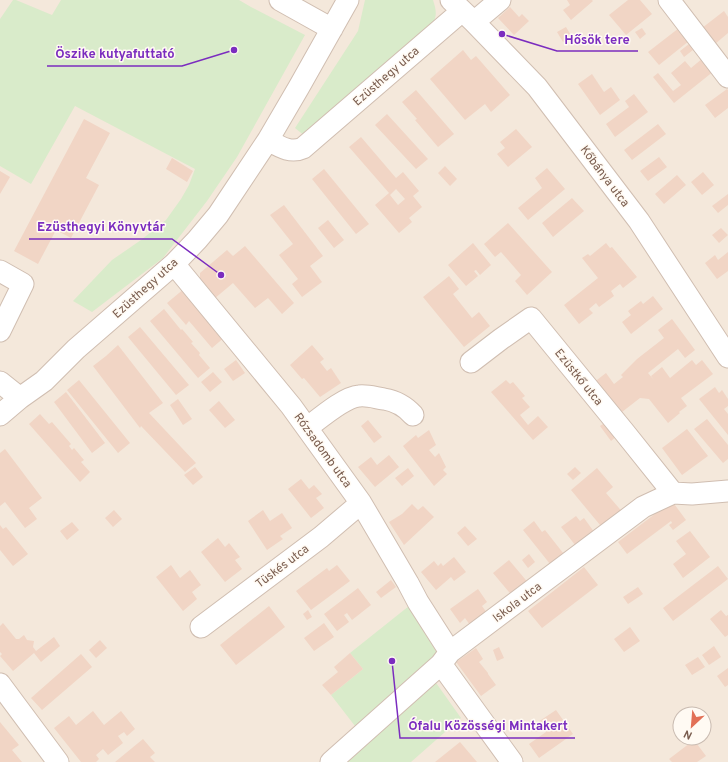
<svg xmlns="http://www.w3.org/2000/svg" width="728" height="762" font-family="Overpass,sans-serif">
  <rect width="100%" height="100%" fill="#fcf6ed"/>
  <path fill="#f4e8db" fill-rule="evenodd" d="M0,0H728V762H0ZM680,714H704V738H680Z"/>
  <path fill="#d9ebca" d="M13,0H16L52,15L61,0H239L251,7L305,35L237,157L207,201L163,258L92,312L73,301L112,260L141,240L166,220L181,199L189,185L195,169L75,106L31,184L0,166V19Z
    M365,0H433C438,15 436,18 429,31L306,137L295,128L358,31Z
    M409,606L437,653L355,726L331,695L363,669L350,653Z
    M434,680L461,718L411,762H348Z"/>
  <path fill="#f1d5c5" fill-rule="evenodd" d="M567,0H592L593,1L571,20L563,10L570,5Z
    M628,0H640L652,14L626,35L609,15Z
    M510,7L519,17L522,14L529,21L514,35L498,18Z
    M724,11L728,17V33L715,44L702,28Z
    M566,27L572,37L563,42L557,32Z
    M642,28L646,34L640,39L635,32Z
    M679,28L689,41L659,65L648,52Z
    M689,44L693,50L684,57L680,51Z
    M463,50L471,60L476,56L510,95L491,112L485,104L465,120L430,79Z
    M703,58L714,71L674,103L653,77L658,73L673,91L681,85L671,73L685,61L691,68Z
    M592,74L604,92L611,87L620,100L600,115L578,84Z
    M727,89L728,90V108L715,118L705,105Z
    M416,90L454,134L438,147L415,120L417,119L402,102Z
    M634,94L648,112L615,137L606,124L629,107L625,101Z
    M387,114L428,159L416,169L375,125Z
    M84,119L110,133L86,178L99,185L71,238L56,230L38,264L14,251Z
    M658,124L666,134L632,160L624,150Z
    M516,129L532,147L508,167L497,154L505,148L500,142Z
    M361,137L396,178L403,172L419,191L413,196L422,207L409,218L412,222L399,233L375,205L389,193L349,147ZM396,189L405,199L398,205L390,195Z
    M659,157L667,167L648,181L640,171Z
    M172,158L193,171L187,182L166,169Z
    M445,166L457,179L450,186L438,173Z
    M547,168L565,189L528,220L518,208L542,188L535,178Z
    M324,169L369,224L356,234L312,179Z
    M0,171L10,177L0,194Z
    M703,172L714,185L702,195L691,182Z
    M677,175L686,185L664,204L655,194Z
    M728,194V205L718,213L712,206Z
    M572,198L584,211L553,237L542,223Z
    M284,205L323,256L310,266L322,282L302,297L292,284L298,279L279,255L293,244L270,215Z
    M328,220L344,240L334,248L318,228Z
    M508,223L552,272L527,295L515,281L521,275L501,252L495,257L484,244Z
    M721,228L728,235L719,243L712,235Z
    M473,243L491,265L480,275L476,270L474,271L478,276L466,286L448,265Z
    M606,243L610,248L612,247L637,277L623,288L620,284L611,291L614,296L599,307L596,303L589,309L593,313L579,324L564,305L598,278L582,258L588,254L590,256Z
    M245,246L294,303L282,314L268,298L255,308L233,283L214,299L200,283V273L227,250L233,256Z
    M728,252V271L717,279L705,263L715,255L718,260Z
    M449,276L459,289L453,294L472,318L479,312L490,326L464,347L423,297Z
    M185,288L226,336L212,348L189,321L186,325L167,303Z
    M653,296L663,309L631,334L622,322L631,315L628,311L641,301L643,304Z
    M164,309L181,330L182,329L193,342L191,343L200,353L199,355L210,368L198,378L150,321Z
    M672,319L695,350L685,358L678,349L648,373L654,380L651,376L662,367L670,378L692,360L696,365L702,360L713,374L681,398L687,406L679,412L680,413L668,423L649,399L640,398L622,412L611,399L607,402L593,383L606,373L614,384L623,377L621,375L637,359L664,338L658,330Z
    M140,327L189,385L176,395L128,337Z
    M118,345L163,403L149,413L196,463L185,472L141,426L140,428L93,366L106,356Z
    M312,345L324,359L320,362L327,371L331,368L341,383L320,397L304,378L302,379L290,365Z
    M236,360L245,373L233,381L224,369Z
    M213,372L222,382L210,392L201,382Z
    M79,380L130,443L118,453L67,390Z
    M506,380L510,384L513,382L525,396L522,398L530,407L520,415L528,425L538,416L548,427L533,440L491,392Z
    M715,387L719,393L722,390L728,399V406L724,409L728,414V435L699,399Z
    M66,392L105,443L92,453L54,402Z
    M178,399L192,419L183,425L170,405Z
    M219,401L235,420L225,428L209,410Z
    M40,414L49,424L52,422L71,444L69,446L72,450L74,448L84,460L81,462L90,472L80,482L29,424Z
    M707,419L728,445V459L723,463L694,429Z
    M368,420L382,437L374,443L361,426Z
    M606,422L617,436L611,441L600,426Z
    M687,429L708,456L682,475L662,448Z
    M429,430L436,445L429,450L435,457L439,453L446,467L443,470L447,474L434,486L403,446L416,435L418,438Z
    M5,449L42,498L29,508L37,519L25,528L5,502L0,506V453Z
    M389,455L399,467L375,487L358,467L371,457L377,465Z
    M195,467L203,477L193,485L184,475Z
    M575,467L581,473L573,480L567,474Z
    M408,468L414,476L402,486L395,478Z
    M597,468L613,487L606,493L625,515L605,531L571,490Z
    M301,479L309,489L314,485L322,494L316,498L324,508L311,518L288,489Z
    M672,501L686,520L673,530L669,525L672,523L671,521L627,554L618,542Z
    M412,504L418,510L423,506L434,517L404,545L389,522L402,514Z
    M114,510L122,519L113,527L105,518Z
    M263,510L270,521L282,513L292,528L280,536L283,539L267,550L248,521Z
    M576,516L580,521L584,518L597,536L579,550L561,527Z
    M534,521L542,532L545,530L567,558L554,569L523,530Z
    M72,522L79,530L67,540L60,531Z
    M0,525L3,529L6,527L28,554L13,566L0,550Z
    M465,526L477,539L468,546L457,533Z
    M690,531L710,557L683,578L673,564L686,554L676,541Z
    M218,538L225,547L229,543L240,557L235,560L242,569L225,582L201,552Z
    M529,554L535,562L528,568L522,560Z
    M454,557L466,572L454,581L451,577L436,590L421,572L434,561L438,566L441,563L443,566Z
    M509,560L530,585L514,598L493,573Z
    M171,565L180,578L190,570L201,585L192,592L197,599L183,611L156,577Z
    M337,565L350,581L311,610L296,591L327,568L329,571Z
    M718,566L728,579L673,621L663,608Z
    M584,567L598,585L542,628L528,611Z
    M391,580L396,587L381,598L376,592Z
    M638,587L643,594L628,604L623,597Z
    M358,588L371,605L352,620L347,613L344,615L349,622L337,631L324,614Z
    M478,589L487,602L482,606L487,613L470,625L465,618L460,623L450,609Z
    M269,606L285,627L236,665L220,645Z
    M308,610L312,617L307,620L303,614Z
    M721,610L726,616L728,615V635L725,637L710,619Z
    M3,623L16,639H19L24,635L27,640L34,641L33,647L36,651L54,637L60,646L41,662L34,653L13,671L0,656L2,654L0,652V626Z
    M324,623L334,637L314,651L304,638Z
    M630,627L640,641L624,652L614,639Z
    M100,640L107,648L96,658L89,650Z
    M714,646L721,657L709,665L702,655Z
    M499,647L504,658L497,661L493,650Z
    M476,648L483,659L479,662L488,673V674L496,685L481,696L456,662Z
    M350,653L363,669L331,695L322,685L338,672L334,667Z
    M81,654L92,667L42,710L31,698Z
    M698,657L705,667L692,675L685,665Z
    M728,668V685L725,687L717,676Z
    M556,710L573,734L539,758L529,744L546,732L538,722Z
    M93,711L104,725L121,711L135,729L127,736L124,732L118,736L123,743L108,755L103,749L96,755L99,759L96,762H81L54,728L69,716L76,725Z
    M0,722L19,745L12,750L22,762H0Z
    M143,739L155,753L150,757L155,762H115Z
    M694,740L706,756L697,762H672L669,759Z
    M460,742L477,762H435Z"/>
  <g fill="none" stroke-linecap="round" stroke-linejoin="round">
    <defs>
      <path id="minor" d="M280,0L332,29
        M451,0L474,22L537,87L639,221L728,357
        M669,0L728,77
        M474,22L500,0
        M268,140C279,146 290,154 303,148L462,11
        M174,264L291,406L361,503L408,583L418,602L450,652
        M0,271L23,284L0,331
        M471,362L501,339L531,318L625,433L673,493
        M0,382L20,398
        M0,415L20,398L44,381L76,349L174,264L197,240L218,215L268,140L299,87L348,0
        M307,428C319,419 344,397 359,396C368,395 376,398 384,399C396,401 405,406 413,415
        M201,627L321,537L361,503
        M441,664L512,762
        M0,684L58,762
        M331,762L441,664L450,652L643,507L673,493L692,494L728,491"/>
    </defs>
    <use href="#minor" stroke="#d0beb1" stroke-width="23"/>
    <use href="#minor" stroke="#fff" stroke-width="21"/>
  </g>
  <g text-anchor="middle" stroke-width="3" stroke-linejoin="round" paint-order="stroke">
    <g font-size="12" fill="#795c4e" stroke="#fffaf3">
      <text transform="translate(386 76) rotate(-41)" y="4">Ezüsthegy utca</text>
      <text transform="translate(605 176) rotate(53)" y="4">Kőbánya utca</text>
      <text transform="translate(145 288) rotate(-42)" y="4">Ezüsthegy utca</text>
      <text transform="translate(579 377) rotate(51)" y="4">Ezüstkő utca</text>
      <text transform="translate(323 450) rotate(54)" y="4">Rózsadomb utca</text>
      <text transform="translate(282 566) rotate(-37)" y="4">Tüskés utca</text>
      <text transform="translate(517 602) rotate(-37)" y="4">Iskola utca</text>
    </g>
  </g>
  <path fill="none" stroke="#7b2cbf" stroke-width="1.5" d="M502 34L557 51H638M234 50L182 66H47M221 275L172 239H29M392 661L400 738H575"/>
  <g fill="#7b2cbf" stroke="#fffaf3" stroke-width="1.5">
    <circle cx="502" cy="34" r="4"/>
    <circle cx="234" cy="50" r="4"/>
    <circle cx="221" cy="275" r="4"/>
    <circle cx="392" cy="661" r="4"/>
  </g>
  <g font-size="13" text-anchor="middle" font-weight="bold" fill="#7b2cbf" stroke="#fffaf3" stroke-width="3" stroke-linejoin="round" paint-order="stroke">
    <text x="597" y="44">Hősök tere</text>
    <text x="115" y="58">Öszike kutyafuttató</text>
    <text x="101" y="231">Ezüsthegyi Könyvtár</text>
    <text x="488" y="730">Ófalu Közösségi Mintakert</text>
  </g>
  <g transform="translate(692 726) rotate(206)"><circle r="19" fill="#fffaf3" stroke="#c9bbb1"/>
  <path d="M0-3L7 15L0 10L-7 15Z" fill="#e27056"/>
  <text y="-6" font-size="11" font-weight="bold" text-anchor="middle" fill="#795c4e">N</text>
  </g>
</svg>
